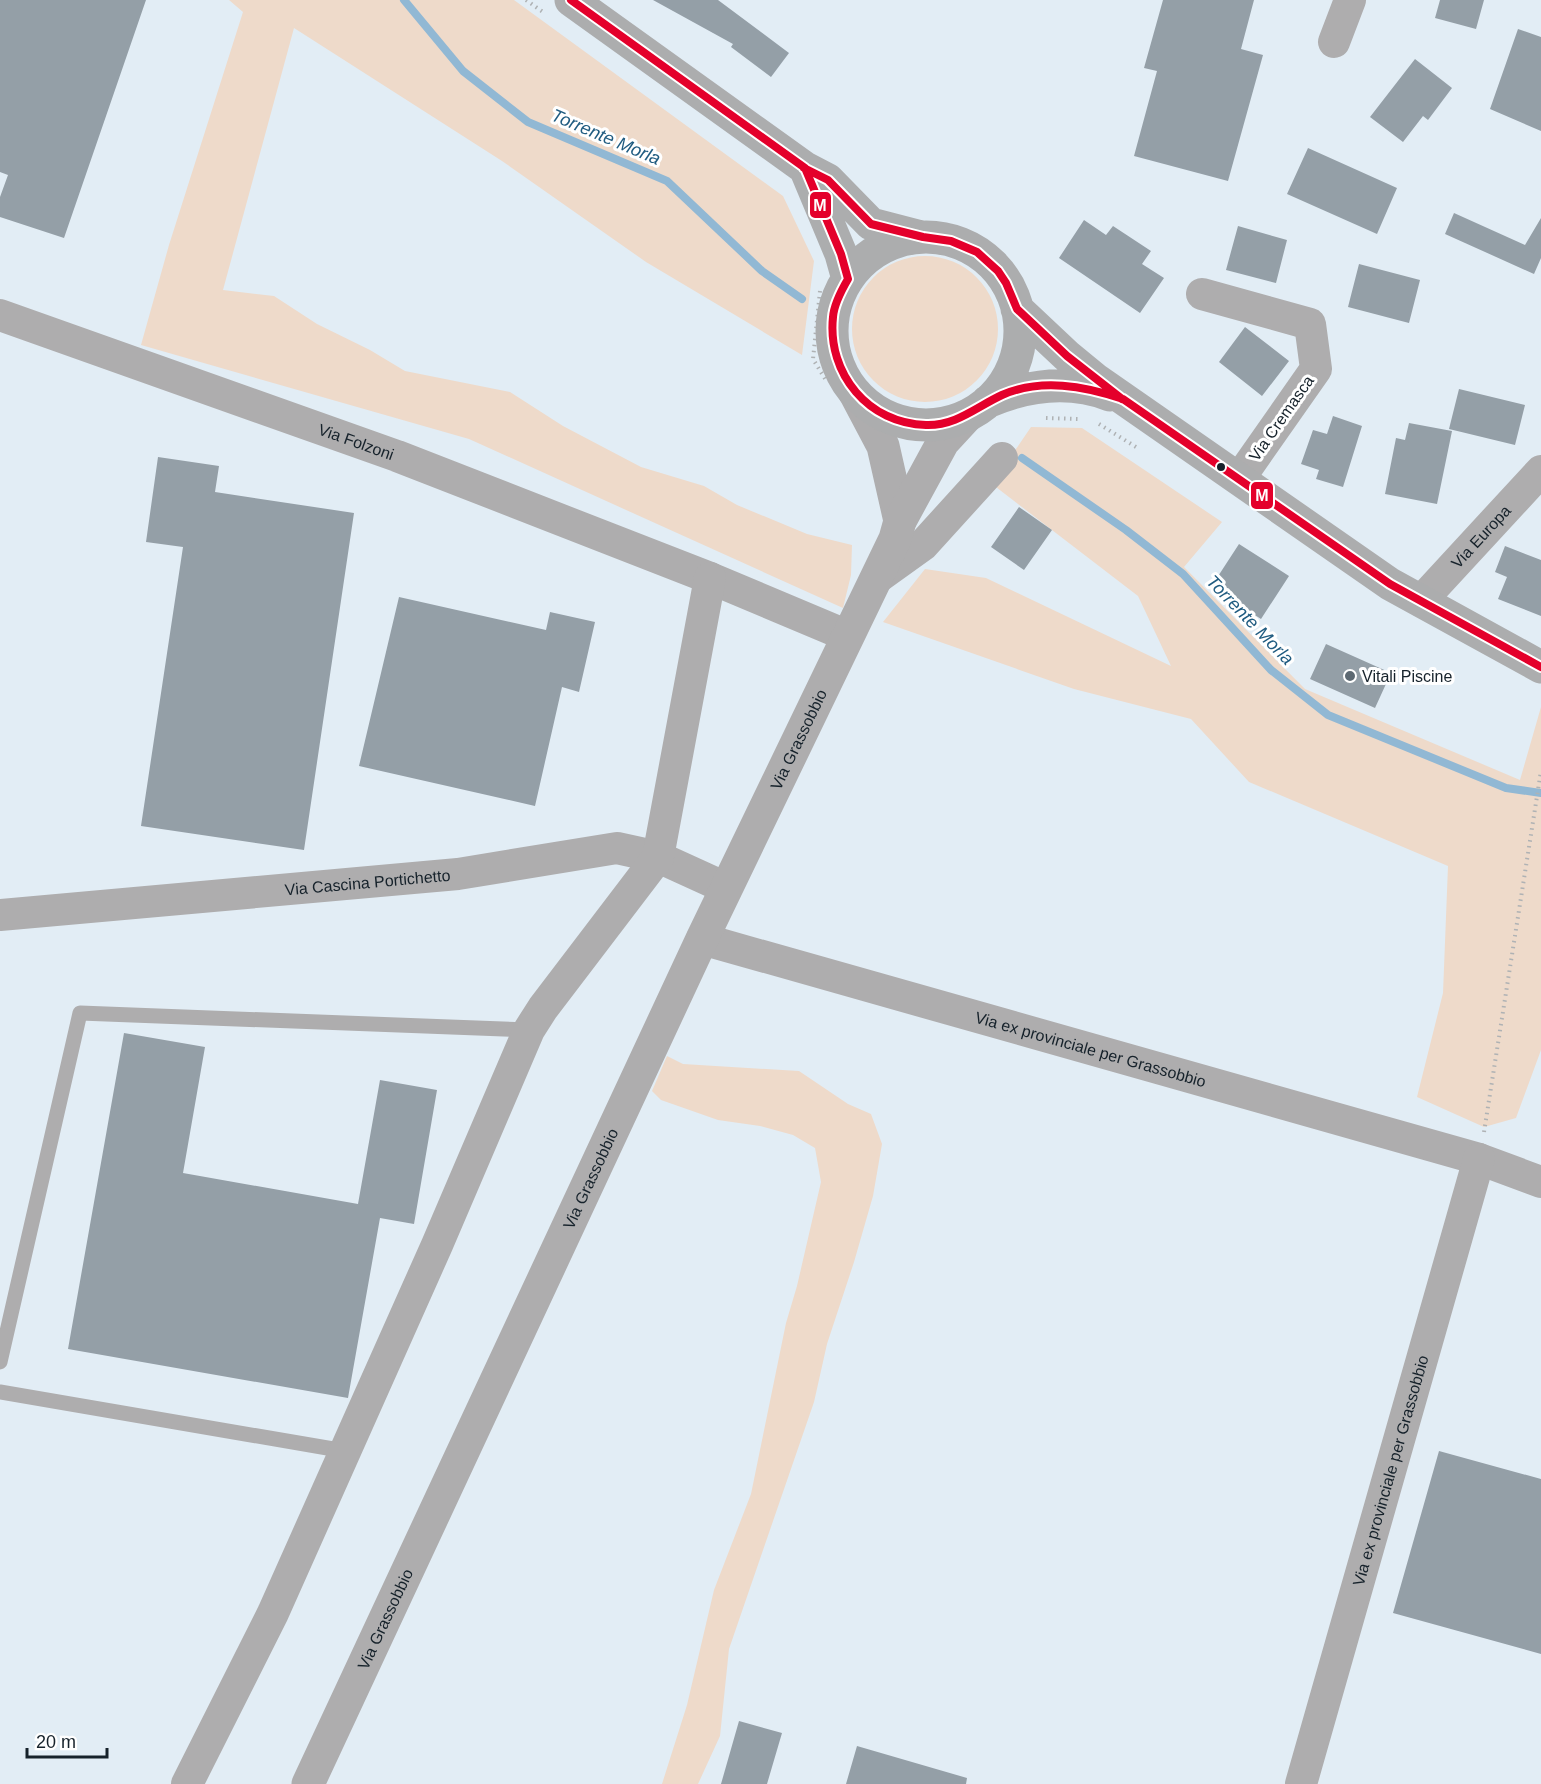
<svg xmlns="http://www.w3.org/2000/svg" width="1541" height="1784" font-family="Helvetica,sans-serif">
  <rect width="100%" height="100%" fill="#e2edf5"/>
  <path fill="#eedaca" d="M229,0H514L783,196L814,261L802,355L646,262L502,161L294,28L223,290L274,296L317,324L370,350L405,371L510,392L563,426L641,467L704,486L737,505L807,534L852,545L851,575L843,608L469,439L141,345L169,245L243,12Z
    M852 329a73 73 0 1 1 146 0a73 73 0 1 1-146 0Z
    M1031,427L1082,428L1222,522L1184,567L1305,689L1520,780L1541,707V1050L1516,1118L1484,1127L1417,1097L1443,993L1448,866L1249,782L1191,719L1074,689L883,622L925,569L986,578L1171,666L1138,596L992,484Z
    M667,1056L683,1064L799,1071L848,1104L871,1114L882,1144L873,1196L854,1262L827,1344L814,1402L729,1649L720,1736L698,1784H662L687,1705L714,1590L751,1494L786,1323L797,1286L821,1182L815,1148L793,1135L760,1126L718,1120L661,1100L652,1091Z"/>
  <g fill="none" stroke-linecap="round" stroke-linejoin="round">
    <path stroke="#91b8d4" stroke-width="8" d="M404,0L463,71L528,122L667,181L762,271L802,299
      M1022,458L1126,530L1183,574L1271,670L1328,715L1506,788L1541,793"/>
  </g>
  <path fill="#949fa7" d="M0,0H146L64,238L0,217V197L8,175L0,172Z
    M653,0H718L789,53L771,77L731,47L733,44Z
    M1163,0H1254L1241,49L1263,55L1228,181L1134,156L1157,71L1144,68Z
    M1440,0H1484L1476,29L1435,18Z
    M1518,29L1541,37V131L1490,109Z
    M1415,59L1452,88L1428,120L1423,116L1403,142L1370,117Z
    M1308,148L1397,188L1377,234L1287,194Z
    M1454,213L1525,245L1541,218V258L1534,274L1445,234Z
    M1084,220L1106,235L1113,226L1151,251L1142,264L1164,278L1140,313L1059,258Z
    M1238,226L1287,240L1276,283L1226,270Z
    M1359,264L1420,280L1409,323L1348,307Z
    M1245,327L1289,361L1262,396L1219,362Z
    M1459,389L1525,405L1515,445L1449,429Z
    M1333,416L1362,426L1343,487L1316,479L1319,470L1301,464L1313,430L1327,434Z
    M1409,423L1452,431L1437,504L1385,494L1396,438L1405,440Z
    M158,457L219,466L215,492L354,513L304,850L141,826L183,547L146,542Z
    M1019,507L1052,530L1024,570L991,547Z
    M1239,544L1289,576L1261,619L1211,587Z
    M1505,546L1541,560V616L1498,599L1507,577L1495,572Z
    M399,597L546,630L550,612L595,622L579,692L562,687L535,806L359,766Z
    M1326,644L1391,673L1375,708L1310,679Z
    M124,1033L205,1047L183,1173L358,1204L380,1080L437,1090L414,1224L380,1218L348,1398L68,1349Z
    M1439,1451L1541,1479V1654L1393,1613Z
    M739,1721L782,1733L767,1784H721Z
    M857,1746L967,1778L966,1784H846Z"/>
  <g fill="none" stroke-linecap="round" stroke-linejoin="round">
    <path stroke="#afb2b4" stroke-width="4" stroke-dasharray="1.5 4.5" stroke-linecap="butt" d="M526,0L543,12
      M820,291L813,359L827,382
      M1046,418L1078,419
      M1099,424L1136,447
      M1484,1132L1541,771"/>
    <path stroke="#aeadae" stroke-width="15" d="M0,1362L80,1013L529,1030
      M0,1392L345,1451"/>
    <g stroke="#aeadae" stroke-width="32">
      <path d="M1334,42L1350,0"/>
      <path d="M1202,294L1310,324L1316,369L1239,479"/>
      <path id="s1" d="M0,315L397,456L710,578L848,636"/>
      <path d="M877,578L923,545L1002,458"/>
      <path id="s2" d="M1421,601L1541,471"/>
      <path id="s3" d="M0,915L458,874L617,848L658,857L726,888"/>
      <path id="s4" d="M702,939L1479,1159L1541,1182"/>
      <path d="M187,1784L273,1613L437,1245L529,1030L543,1008L658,857L710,578"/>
      <path id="s5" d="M1301,1784L1479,1159"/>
    </g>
    <g stroke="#aeadae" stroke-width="33">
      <path d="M855,393L883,446L900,521"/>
      <path id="s6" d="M308,1784L702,939L895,539L900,521L943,442L967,416"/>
    </g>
    <path stroke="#acadae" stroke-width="33" d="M571,0L805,168L828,180L871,224L921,237
      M805,168L841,254L848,279
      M832 331a94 94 0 1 1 188 0a94 94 0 1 1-188 0Z
      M1017,309L1067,356L1095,379L1390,584L1541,667
      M987,402C1027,385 1068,379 1110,395"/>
    <defs>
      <path id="bus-1" d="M571,0L805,168L841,254L848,279C841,291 834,304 833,317C827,374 869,424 926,425C956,426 976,407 1002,395C1041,378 1084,386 1123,399L1390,584L1541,667
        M804,168L828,180L871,224L923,237L951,241L977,252L998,271L1006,283L1017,309L1067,356L1122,399"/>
    </defs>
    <use href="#bus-1" stroke="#fff" stroke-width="12"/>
    <use href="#bus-1" stroke="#e4002b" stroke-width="8"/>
  </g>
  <circle fill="#16222b" stroke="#fff" stroke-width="2" cx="1221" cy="467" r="5"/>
  <circle fill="#5d6972" stroke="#fff" stroke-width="2" cx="1350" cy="676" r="6"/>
  <g text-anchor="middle" stroke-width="6" stroke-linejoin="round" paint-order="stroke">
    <g font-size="16" fill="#16222b" stroke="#fff">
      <text transform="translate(1281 418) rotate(-55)" y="6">Via Cremasca</text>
      <text dy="6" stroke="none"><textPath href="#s1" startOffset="378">Via Folzoni</textPath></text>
      <text dy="6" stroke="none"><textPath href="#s2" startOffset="88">Via Europa</textPath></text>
      <text dy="6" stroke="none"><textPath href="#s6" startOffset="1154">Via Grassobbio</textPath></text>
      <text dy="6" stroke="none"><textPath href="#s3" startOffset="369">Via Cascina Portichetto</textPath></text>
      <text dy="6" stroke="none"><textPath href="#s4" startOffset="404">Via ex provinciale per Grassobbio</textPath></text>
      <text dy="6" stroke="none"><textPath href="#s6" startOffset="668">Via Grassobbio</textPath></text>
      <text dy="6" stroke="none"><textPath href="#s5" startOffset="326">Via ex provinciale per Grassobbio</textPath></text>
      <text dy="6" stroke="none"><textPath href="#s6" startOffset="182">Via Grassobbio</textPath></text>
    </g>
    <g font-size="16" fill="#16222b" stroke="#fff" text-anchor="start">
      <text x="1362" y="682">Vitali Piscine</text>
    </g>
    <g font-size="18" font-style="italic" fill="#205c81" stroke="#fff">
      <text transform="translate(606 137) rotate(23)" y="6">Torrente Morla</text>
      <text transform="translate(1250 620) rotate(46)" y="6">Torrente Morla</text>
    </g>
  </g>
  <g stroke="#fff" stroke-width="2">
    <rect x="809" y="191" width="23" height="28" rx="6" fill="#e4002b"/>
    <rect x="1250" y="481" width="24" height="29" rx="6" fill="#e4002b"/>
  </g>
  <g font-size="16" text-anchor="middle" font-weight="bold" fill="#fff">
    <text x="820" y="211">M</text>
    <text x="1262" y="501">M</text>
  </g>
  <path d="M27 1748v9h80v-9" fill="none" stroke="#16222b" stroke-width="3"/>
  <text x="36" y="1748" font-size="18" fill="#16222b" stroke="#ffffff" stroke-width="4.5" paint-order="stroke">20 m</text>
</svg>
